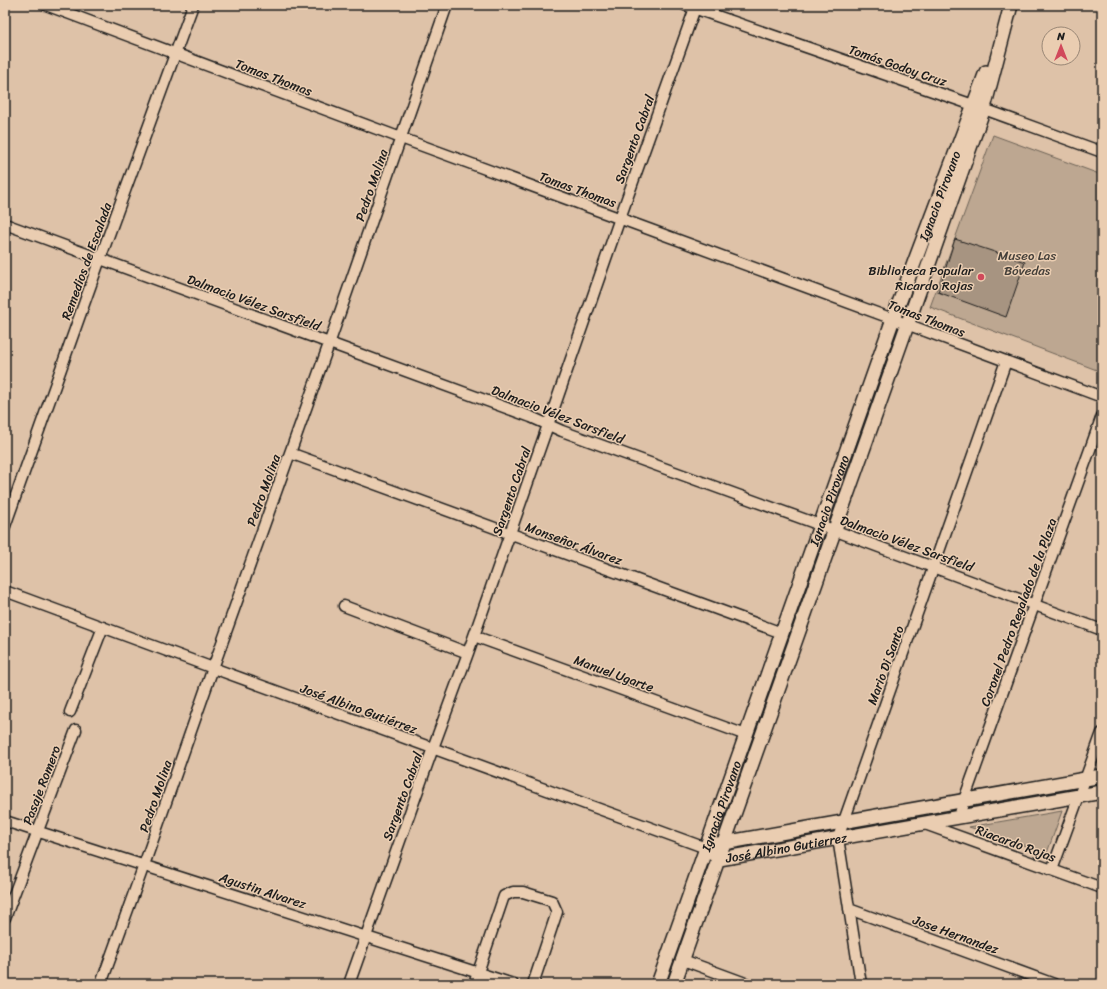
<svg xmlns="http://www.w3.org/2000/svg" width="1107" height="989" font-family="Sriracha,sans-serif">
  <rect width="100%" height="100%" fill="#dec2a8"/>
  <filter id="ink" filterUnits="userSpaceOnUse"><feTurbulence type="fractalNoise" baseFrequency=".025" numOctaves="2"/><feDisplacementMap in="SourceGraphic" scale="8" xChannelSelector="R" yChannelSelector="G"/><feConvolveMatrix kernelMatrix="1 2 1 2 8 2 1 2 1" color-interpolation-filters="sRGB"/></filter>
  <g filter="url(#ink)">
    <path fill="#bda791" stroke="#6c6256" d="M993,135L1102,175V372L930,307Z
      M1066,788L1064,793L973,808L974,804Z
      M1062,811L1047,853L969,827Z
      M823,831L822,835L743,849L745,845Z"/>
    <path fill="#a79481" stroke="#1c1c1c" d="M955,239L1025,262L1006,317L938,292Z"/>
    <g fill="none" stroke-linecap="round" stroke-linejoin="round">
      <defs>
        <path id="minor" d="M46,5L401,138L893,319L1102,397
          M685,5L973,105L1102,152
          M5,224L531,417L562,431L820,525L1102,630
          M290,453L782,633
          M5,526L100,259L193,5
          M5,591L213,668L706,848
          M344,606L468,653
          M474,636L746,735
          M70,712L103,627
          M959,817L964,800L1102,416
          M5,821L513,984
          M922,823L1102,888
          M1052,870L1102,733
          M849,909L1054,984
          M5,918L76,730
          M683,960L748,984
          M101,984L144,865L213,668L329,344L447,5
          M349,984L433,748L468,653L548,425L620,218L695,8V5
          M474,984L504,896L513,892H523L552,901L557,912L533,984
          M861,984L838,838L1006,361"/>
        <g id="tertiary">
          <path d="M718,844L1102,776"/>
          <path id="s1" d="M713,854L719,859L737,856L1102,792"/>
          <path id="s2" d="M658,984L893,319L986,72"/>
          <path d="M674,984L984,108L1011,5"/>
        </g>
      </defs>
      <use href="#minor" stroke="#1c1c1c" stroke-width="13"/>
      <use href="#tertiary" stroke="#1c1c1c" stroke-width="16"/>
      <use href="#minor" stroke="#eacdb1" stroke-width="10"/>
      <use href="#tertiary" stroke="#eacdb1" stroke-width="13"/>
    </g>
  </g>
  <circle fill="#d1495b" stroke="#eacdb1" stroke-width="1.5" cx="981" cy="277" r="4"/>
  <g text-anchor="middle" stroke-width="3" stroke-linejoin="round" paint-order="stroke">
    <g font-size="13" fill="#1c1c1c" stroke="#eacdb1">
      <text transform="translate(898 65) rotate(19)" y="5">Tomás Godoy Cruz</text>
      <text transform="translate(274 77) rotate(21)" y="5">Tomas Thomas</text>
      <text transform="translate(634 139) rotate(-70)" y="5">Sargento Cabral</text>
      <text transform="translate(371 185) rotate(-71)" y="5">Pedro Molina</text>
      <text transform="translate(578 189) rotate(20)" y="5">Tomas Thomas</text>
      <text dy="5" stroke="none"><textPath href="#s2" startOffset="837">Ignacio Pirovano</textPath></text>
      <text transform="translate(86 261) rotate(-70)" y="5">Remedios de Escalada</text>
      <text transform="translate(254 302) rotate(20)" y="5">Dalmacio Vélez Sarsfield</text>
      <text transform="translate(927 318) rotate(21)" y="5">Tomas Thomas</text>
      <text transform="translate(558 414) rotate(21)" y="5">Dalmacio Vélez Sarsfield</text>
      <text transform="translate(263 490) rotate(-70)" y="5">Pedro Molina</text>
      <text transform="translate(511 491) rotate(-71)" y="5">Sargento Cabral</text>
      <text dy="5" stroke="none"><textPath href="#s2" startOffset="513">Ignacio Pirovano</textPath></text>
      <text transform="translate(574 543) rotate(20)" y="5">Monseñor Álvarez</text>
      <text transform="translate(907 543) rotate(20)" y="5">Dalmacio Vélez Sarsfield</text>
      <text transform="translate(1018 612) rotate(-70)" y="5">Coronel Pedro Regalado de la Plaza</text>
      <text transform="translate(885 665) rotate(-70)" y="5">Mario Di Santo</text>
      <text transform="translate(614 673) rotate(20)" y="5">Manuel Ugarte</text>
      <text transform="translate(359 708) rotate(20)" y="5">José Albino Gutiérrez</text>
      <text transform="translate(41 785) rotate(-69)" y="5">Pasaje Romero</text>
      <text transform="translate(155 796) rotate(-71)" y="5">Pedro Molina</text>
      <text transform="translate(402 796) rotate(-70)" y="5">Sargento Cabral</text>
      <text dy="5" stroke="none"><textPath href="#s2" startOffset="189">Ignacio Pirovano</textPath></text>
      <text transform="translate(1016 843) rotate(20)" y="5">Riacardo Rojas</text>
      <text dy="5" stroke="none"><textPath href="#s1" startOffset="76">José Albino Gutierrez</textPath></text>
      <text transform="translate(263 890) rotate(18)" y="5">Agustin Alvarez</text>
      <text transform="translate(956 934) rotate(20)" y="5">Jose Hernandez</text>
    </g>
    <g font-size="13" fill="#443f39" stroke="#eacdb1">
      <text x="1027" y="260">Museo Las<tspan x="1027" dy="15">Bóvedas</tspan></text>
    </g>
    <g font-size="13" fill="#1c1c1c" stroke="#eacdb1" text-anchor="end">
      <text x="973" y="275">Biblioteca Popular<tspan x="973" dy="15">Ricardo Rojas</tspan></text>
    </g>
  </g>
  <rect width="1107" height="989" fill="none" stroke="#eacdb1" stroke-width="20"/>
  <rect x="10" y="10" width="1087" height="969" fill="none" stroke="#1c1c1c" stroke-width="1.5" filter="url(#ink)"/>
  <g transform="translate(1061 46)"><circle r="19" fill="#eacdb1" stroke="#988675"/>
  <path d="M0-3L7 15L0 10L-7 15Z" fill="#d1495b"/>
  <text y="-6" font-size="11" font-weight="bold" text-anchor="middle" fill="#1c1c1c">N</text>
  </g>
</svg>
